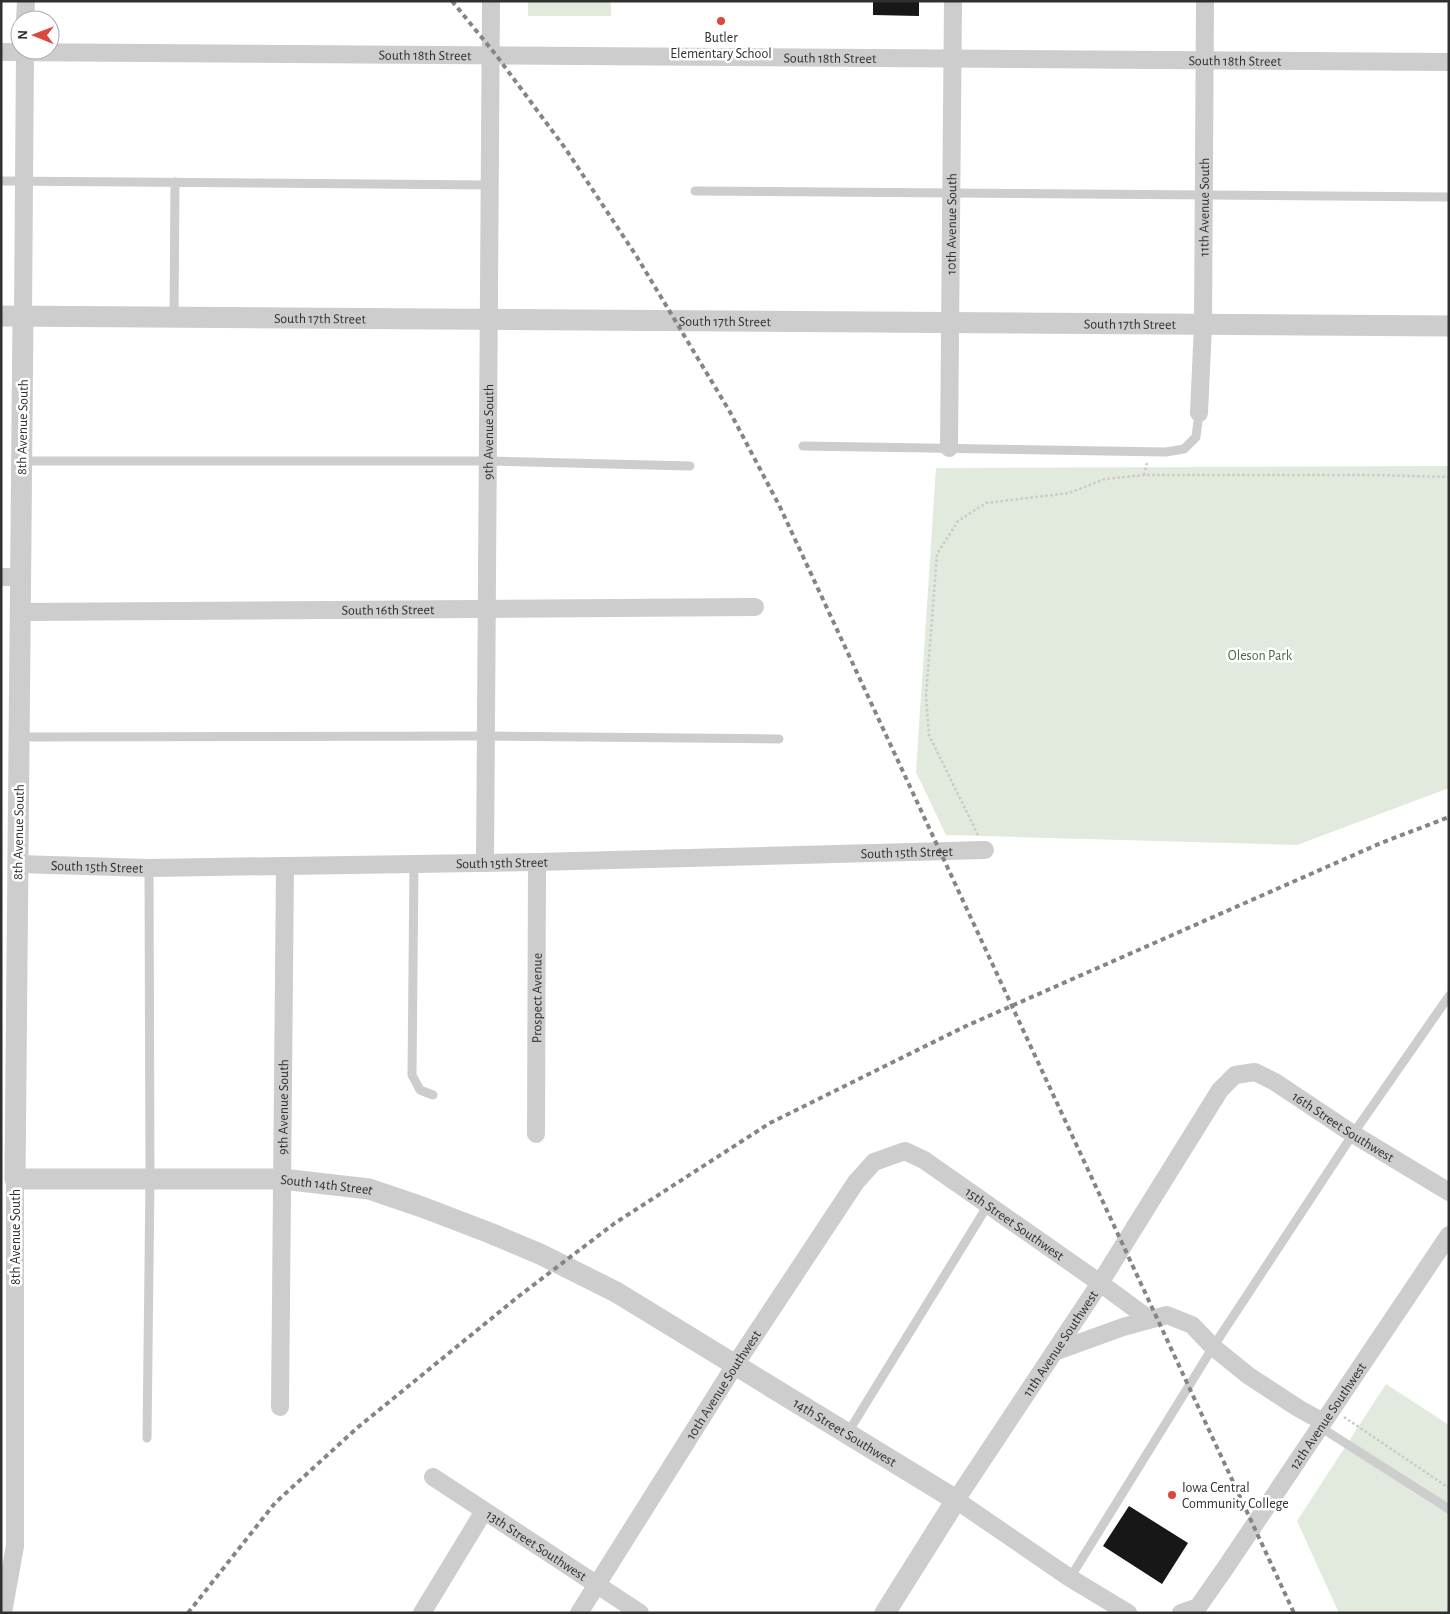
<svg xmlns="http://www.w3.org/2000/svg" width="1450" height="1614" font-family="'Alegreya Sans',sans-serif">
  <rect width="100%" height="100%" fill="#fff"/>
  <path fill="#e2e9dd" d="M528,1H611V16H528Z
    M1449,466V788L1297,845L946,835L916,772L936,468Z
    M1386,1384L1449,1425V1613H1339L1297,1521Z"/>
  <path fill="#171717" d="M873,1H919V16L873,15Z
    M1129,1506L1188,1543L1162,1584L1103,1546Z"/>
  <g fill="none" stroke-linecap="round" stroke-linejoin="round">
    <path stroke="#cacaca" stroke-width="2.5" stroke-dasharray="2.5 2.5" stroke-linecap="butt" d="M1144,475L1147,463
      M978,835L929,735L926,696L937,554L958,521L986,503L1069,493L1105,479L1144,475H1377L1449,477
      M1344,1417L1449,1488"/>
    <path stroke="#cdcdcd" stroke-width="9" d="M1,181L490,185
      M695,191L1449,197
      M174,317L175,182
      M803,446L1166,452L1184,449L1196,437L1199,413
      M22,461H488L690,466
      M19,737L486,736L779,739
      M414,864L412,1075L420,1090L433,1095
      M1320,1427L1449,1509
      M847,1434L988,1205
      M147,1438L150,1179L149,868
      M1070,1578L1213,1347L1353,1134L1449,996"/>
    <g stroke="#cdcdcd" stroke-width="18">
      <path d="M25,20L26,1"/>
      <path id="s1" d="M1,52L1449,62"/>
      <path d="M23,316L25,50"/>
      <path id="s2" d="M1199,413L1203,325L1205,1"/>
      <path id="s3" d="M949,448L953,1"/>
      <path d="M1,577H21"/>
      <path id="s4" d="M20,612L755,607"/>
      <path id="s5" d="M485,863L491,1"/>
      <path id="s6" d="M18,864L149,868L537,862L985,850"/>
      <path id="s7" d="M536,1134L537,862"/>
      <path d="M1054,1352L1123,1327L1167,1315L1192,1325L1213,1347L1249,1376L1298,1408L1323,1422"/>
      <path id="s8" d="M280,1407L285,866"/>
      <path id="s9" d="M433,1477L640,1613"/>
      <path d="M3,1613L15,1546V1179"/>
      <path d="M422,1613L484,1511"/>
      <path id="s10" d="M579,1613L735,1365L856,1182L874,1162L905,1151L924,1160L1100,1283L1149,1319"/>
      <path id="s11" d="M1128,1613L1070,1578L956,1500L1100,1283L1220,1090L1235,1075L1255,1072L1275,1082L1353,1134L1449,1192"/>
      <path id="s12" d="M1181,1613L1198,1607L1226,1567L1449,1235"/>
    </g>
    <g stroke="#cdcdcd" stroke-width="21">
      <path id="s13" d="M1,316L1449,326"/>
      <path id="s14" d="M23,316L15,1179H282L369,1189L422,1207L490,1233L540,1254L616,1292L956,1500L885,1613"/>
    </g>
    <path stroke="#858585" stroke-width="4" stroke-dasharray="5 4" stroke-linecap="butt" d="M452,1L496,55L565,148L637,257L730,412L780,507L1294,1613
      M188,1613L275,1503L357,1428L519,1296L615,1223L770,1123L966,1026L1381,843L1449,817"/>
  </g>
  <g fill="#dc483e" stroke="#fff" stroke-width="2">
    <circle cx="721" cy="21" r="5"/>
    <circle cx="1172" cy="1495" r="5"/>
  </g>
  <g text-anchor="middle" stroke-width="5" stroke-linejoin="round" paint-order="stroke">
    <g font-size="14" fill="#303030" stroke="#fff">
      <text x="721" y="42">Butler<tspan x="721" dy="16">Elementary School</tspan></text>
      <text x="1182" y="1492" text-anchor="start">Iowa Central<tspan x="1182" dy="16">Community College</tspan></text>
    </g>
    <g font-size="14" fill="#303030" stroke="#fff">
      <text dy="5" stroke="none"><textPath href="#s1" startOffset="424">South 18th Street</textPath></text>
      <text dy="5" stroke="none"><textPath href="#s1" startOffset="829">South 18th Street</textPath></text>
      <text dy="5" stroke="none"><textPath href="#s1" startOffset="1234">South 18th Street</textPath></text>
      <text dy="5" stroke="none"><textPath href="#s2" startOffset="206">11th Avenue South</textPath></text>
      <text dy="5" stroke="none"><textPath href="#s3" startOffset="224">10th Avenue South</textPath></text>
      <text dy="5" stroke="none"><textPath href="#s13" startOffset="319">South 17th Street</textPath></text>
      <text dy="5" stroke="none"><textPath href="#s13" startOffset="724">South 17th Street</textPath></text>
      <text dy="5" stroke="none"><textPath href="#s13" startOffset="1129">South 17th Street</textPath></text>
      <text transform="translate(22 427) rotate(-89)" y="5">8th Avenue South</text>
      <text dy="5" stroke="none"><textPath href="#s5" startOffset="431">9th Avenue South</textPath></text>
      <text dy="5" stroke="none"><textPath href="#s4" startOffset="368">South 16th Street</textPath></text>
      <text transform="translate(18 832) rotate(-89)" y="5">8th Avenue South</text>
      <text dy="5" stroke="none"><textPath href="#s6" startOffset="889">South 15th Street</textPath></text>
      <text dy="5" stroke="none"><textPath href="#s6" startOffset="484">South 15th Street</textPath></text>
      <text dy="5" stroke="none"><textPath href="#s6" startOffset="79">South 15th Street</textPath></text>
      <text dy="5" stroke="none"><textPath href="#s7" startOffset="136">Prospect Avenue</textPath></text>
      <text dy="5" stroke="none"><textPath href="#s8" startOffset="300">9th Avenue South</textPath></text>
      <text dy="5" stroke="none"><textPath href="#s11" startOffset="839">16th Street Southwest</textPath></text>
      <text dy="5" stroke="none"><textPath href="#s14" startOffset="1175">South 14th Street</textPath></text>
      <text dy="5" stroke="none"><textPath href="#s10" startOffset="704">15th Street Southwest</textPath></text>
      <text transform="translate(15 1237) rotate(-90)" y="5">8th Avenue South</text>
      <text dy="5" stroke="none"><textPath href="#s11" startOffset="394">11th Avenue Southwest</textPath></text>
      <text dy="5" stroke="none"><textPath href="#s10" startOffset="270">10th Avenue Southwest</textPath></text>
      <text dy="5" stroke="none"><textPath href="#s12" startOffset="249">12th Avenue Southwest</textPath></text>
      <text dy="5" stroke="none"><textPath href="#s14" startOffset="1754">14th Street Southwest</textPath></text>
      <text dy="5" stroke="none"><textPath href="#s9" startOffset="124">13th Street Southwest</textPath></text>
    </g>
    <g font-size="14" fill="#4e6a40" stroke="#fff">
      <text x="1260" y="660">Oleson Park</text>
    </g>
  </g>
  <rect width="1450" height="1614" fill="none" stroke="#303030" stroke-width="5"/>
  <g transform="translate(35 35) rotate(271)"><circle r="24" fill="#ffffff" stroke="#acacac"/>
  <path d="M0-4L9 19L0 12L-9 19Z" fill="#dc483e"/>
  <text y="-8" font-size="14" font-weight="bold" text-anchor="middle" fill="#303030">N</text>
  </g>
</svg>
